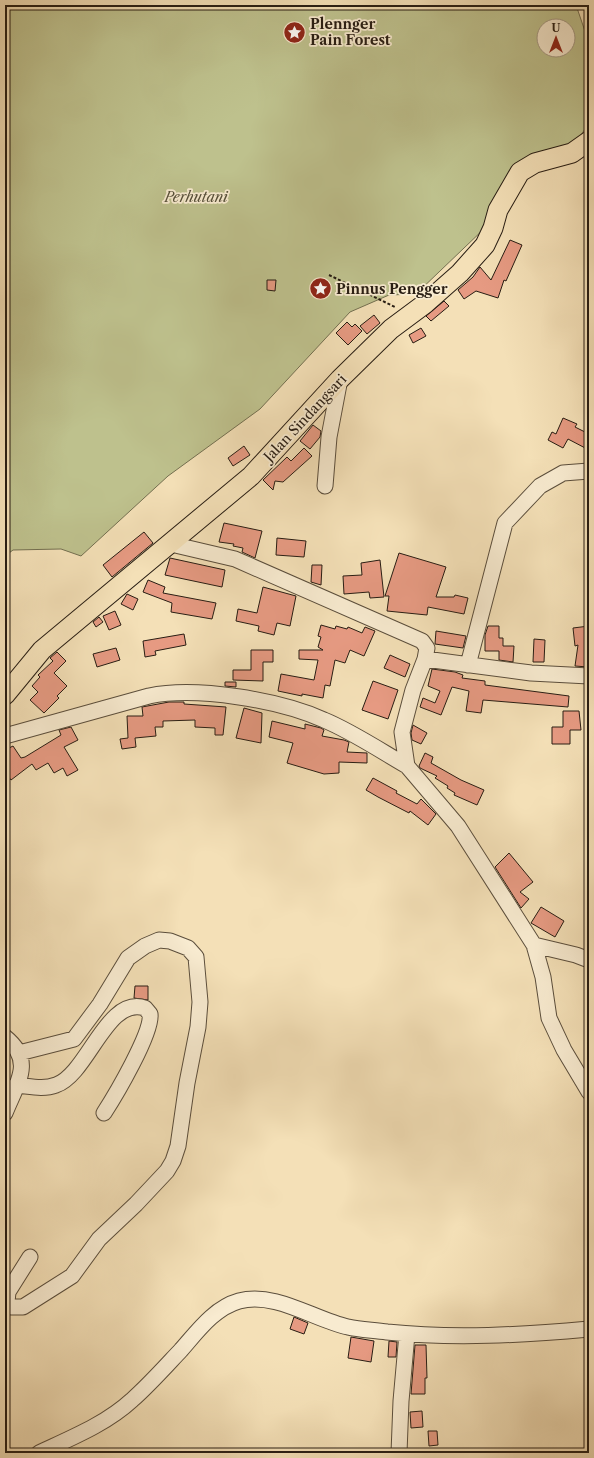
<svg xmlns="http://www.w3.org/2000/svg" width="594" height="1458" font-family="'Libre Caslon Text',serif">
  <rect width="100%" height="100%" fill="#f4e0b7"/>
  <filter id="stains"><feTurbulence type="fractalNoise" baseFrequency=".005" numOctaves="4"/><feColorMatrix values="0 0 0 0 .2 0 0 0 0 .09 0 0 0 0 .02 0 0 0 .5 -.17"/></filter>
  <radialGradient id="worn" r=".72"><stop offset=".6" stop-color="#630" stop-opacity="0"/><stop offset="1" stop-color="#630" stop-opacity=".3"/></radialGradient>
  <path fill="#bec18d" stroke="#736f50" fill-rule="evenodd" d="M5,5H576L589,43V123L577,141L511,169L487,226L416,294L389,295L350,312L260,409L168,476L81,556L61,549L13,550L5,556ZM544,26H568V50H544Z"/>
  <path fill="#e69a82" stroke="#281d13" d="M510,240L522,245L506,281L504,280L498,298L476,291L464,299L458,290L473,277L480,267L491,280Z
    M267,280H276L275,291L267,290Z
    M444,301L449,306L431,321L426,316Z
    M374,315L380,323L367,334L360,326Z
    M347,322L352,327L355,324L362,331L348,345L336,333Z
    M421,328L426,336L413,343L409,335Z
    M563,418L577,424L575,427L589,434V450L568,439L563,448L548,440L552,432L556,434Z
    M313,425L321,431L320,437L310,449L300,441Z
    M244,446L250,455L233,466L228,458Z
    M304,448L312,456L283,482L275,481L273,490L263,480L287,457L291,461Z
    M224,523L262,531L255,558L242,552L243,548L233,546L234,544L219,542Z
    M144,532L153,543L112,577L103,565Z
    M277,538L306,541L304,557L276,555Z
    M399,553L446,567L436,597H454L455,595L468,598L464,614L428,607L427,615L387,611L389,596H385Z
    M170,558L225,570L222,587L165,575Z
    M380,560L384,597L370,598L369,592L344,594L343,576L362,575L361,563Z
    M312,565H322L321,585L311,582Z
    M148,580L165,587L163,593L216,603L212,619L171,612L172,603L143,592Z
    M263,587L296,596L290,626L277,623L274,635L258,631L259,626L236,621L238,609L257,613Z
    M127,594L138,599L133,610L121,604Z
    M115,611L121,625L109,630L103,616Z
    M99,617L103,622L96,627L93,622Z
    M321,625L335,629L336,626L347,629L348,627L362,633L365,627L375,631L364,656L350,650L345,663L335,660L330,686L325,685L323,698L302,694V696L278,691L281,674L314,680L318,660L299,659V650H323L318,647L321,637L318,636Z
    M488,626H499V638H503V646H514L513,662L499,660V651H485V635Z
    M589,626L588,667L575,666L578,645L575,646L573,628Z
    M436,631L466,636L463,648L435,644Z
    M184,634L186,645L155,651L156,655L145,657L143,641Z
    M534,639L545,640L544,662H533Z
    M116,648L120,660L97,667L93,654Z
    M251,650H273V662H263V681L233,680V670H251Z
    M57,652L66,661L54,673L67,686L57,696L59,698L44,713L30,700L38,692L32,686L40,677L38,675L53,661L50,658Z
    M390,655L410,664L405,677L384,668Z
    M432,669L455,672L463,675L462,678L485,681V685L569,696L568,707L483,700L481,713L466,711L469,691L452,687L441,715L420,707L423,698L435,703L440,691L428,686Z
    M373,681L398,690L388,719L362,710Z
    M225,682H236V687L225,686Z
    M169,702H184V704L226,707L223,735H215V728L195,727V720L163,721V727H155L156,736L135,738L136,747L122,749L120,739L128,738L127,716H143L142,707Z
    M244,708L262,713L261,743L236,738Z
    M563,711H579L581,730H570V744H552V727H563Z
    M272,721L305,729V724L321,728L324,730L322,736L344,740L349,742L347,752L367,753V763L339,762V773L324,774L287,763L293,743L269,737Z
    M413,725L427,733L421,744L412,740L411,733Z
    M71,727L78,740L64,747L78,770L67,776L63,768L54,773L48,763L36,770L32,764L11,780L5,772V750L13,746L21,758L25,757L61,735L59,730Z
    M425,753L433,757L431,763L461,780L484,790L477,805L454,795L455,793L447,788L448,786L435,778L437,776L420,768L419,766Z
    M373,778L397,791L396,793L417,804L421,799L436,814L428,825L410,811L409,813L378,797L366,790Z
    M509,853L533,882L520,892L529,899L521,908L495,867Z
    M541,907L564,921L555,937L531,923Z
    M135,986H148V1000L134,998Z
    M294,1317L308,1323L304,1334L290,1329Z
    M351,1337L374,1341L371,1362L348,1358Z
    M389,1341L397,1342L396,1357H388Z
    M415,1345H426L427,1378H425V1394H411Z
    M422,1411L423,1427L411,1428L410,1412Z
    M428,1431H437L438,1445L429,1446Z"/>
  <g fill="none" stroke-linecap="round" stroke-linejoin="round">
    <defs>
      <path id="minor" d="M325,486L329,437L340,379
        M171,544L235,559L422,641L427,648L425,659L413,690L402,732L407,766L458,826L534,945L543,977L549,1018L564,1050L589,1092
        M425,659L531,673L589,676
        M468,665L505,523L540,486L563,473L589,471
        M5,736L149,696C197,686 279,700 324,720C351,731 381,751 407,766
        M534,945L576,955L589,960
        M5,1037C35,1061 17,1083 5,1113
        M19,1053L74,1039L100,1004L128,958L145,946L159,940L170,941L188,948L196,957L200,1002L198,1027L187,1083L178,1146L173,1161L167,1171L136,1204L99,1239L72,1276L23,1307H11L7,1302L8,1292L30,1257
        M16,1085C29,1086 43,1090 56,1085C88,1074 107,995 145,1008L150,1014C153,1032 115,1096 104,1113
        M39,1453C71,1438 106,1424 132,1400C149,1385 165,1367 181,1350C197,1332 214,1308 239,1301C275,1291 315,1320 348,1327C360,1330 374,1330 387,1332C455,1339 522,1335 589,1329
        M399,1453L401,1401L407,1334"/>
      <path id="major" d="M5,695L42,650L251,476L340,379L391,329L426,303L460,273L485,245L493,228L498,210L520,172L535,163L572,153L589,141"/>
    </defs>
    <use href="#minor" stroke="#5b4e3c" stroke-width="17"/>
    <use href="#major" stroke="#281d13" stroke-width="21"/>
    <path stroke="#281d13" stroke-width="2" stroke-dasharray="3 2" stroke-linecap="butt" d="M329,275L395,307"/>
    <use href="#minor" stroke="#f8ebd0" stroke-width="15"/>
    <use href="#major" stroke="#f4e0b7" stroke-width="19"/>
  </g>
  <defs>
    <symbol id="sight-disc" viewBox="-11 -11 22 22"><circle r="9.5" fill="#8f2418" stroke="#f8ebd0"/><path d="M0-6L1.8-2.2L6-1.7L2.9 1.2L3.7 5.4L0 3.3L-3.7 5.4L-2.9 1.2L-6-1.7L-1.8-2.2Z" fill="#fff"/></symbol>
  </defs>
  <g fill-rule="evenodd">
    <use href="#sight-disc" x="282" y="20" width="25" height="25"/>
    <use href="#sight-disc" x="308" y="276" width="25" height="25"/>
  </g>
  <g text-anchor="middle" stroke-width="3.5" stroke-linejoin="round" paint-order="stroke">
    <g font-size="14" font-weight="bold" fill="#281d13" stroke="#f8ebd0" text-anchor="start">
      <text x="310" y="29">Plennger<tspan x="310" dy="16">Pain Forest</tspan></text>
      <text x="336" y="294">Pinnus Pengger</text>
    </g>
    <g font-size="14" font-style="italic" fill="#554e38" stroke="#f8ebd0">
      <text x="196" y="202">Perhutani</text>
    </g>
    <g font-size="14" fill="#281d13" stroke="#f8ebd0">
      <text transform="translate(305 418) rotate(-47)" y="5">Jalan Sindangsari</text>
    </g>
  </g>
  <rect width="594" height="1458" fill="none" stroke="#f4e0b7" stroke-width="20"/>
  <rect x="6" y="6" width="582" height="1446" fill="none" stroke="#281d13" stroke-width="2"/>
  <rect x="10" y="10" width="574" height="1438" fill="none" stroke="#281d13"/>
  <g transform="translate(556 38)"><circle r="19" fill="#f8ebd0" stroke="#a59984"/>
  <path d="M0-3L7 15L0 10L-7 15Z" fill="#8f2418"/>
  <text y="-6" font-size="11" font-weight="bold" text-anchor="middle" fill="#281d13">U</text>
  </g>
  <rect width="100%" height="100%" filter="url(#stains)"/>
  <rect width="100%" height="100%" fill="url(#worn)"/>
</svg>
